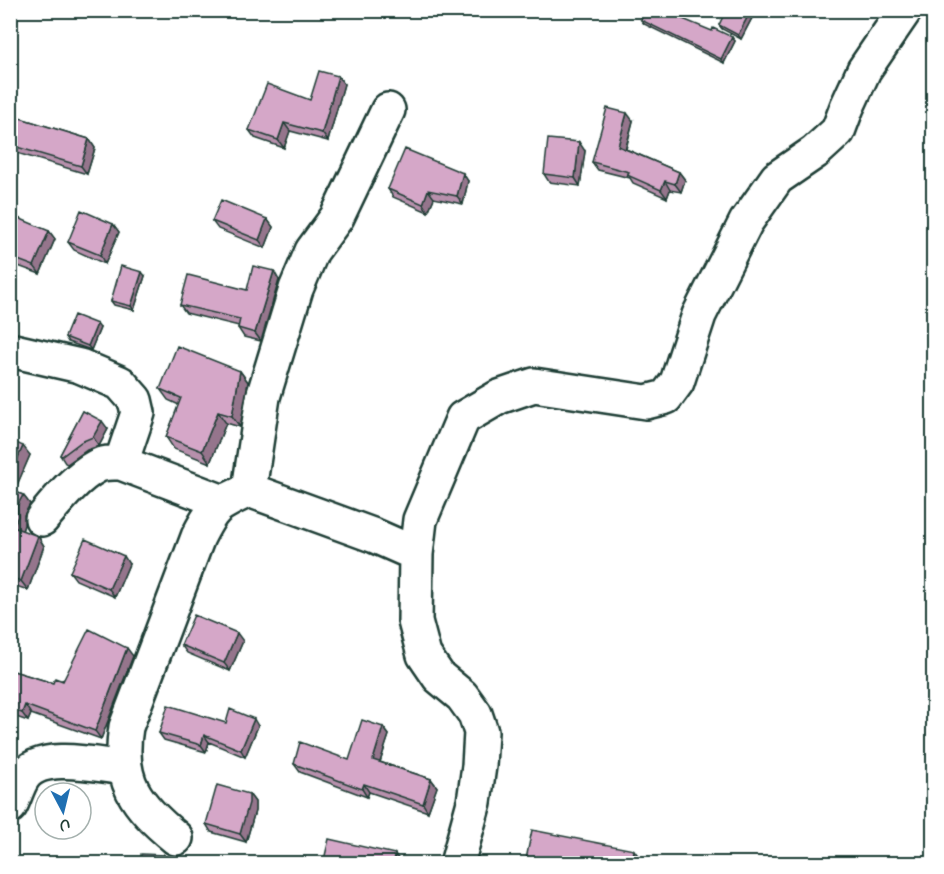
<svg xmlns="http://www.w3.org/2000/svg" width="944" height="874" font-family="Mynerve,sans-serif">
  <rect width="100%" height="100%" fill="#fff"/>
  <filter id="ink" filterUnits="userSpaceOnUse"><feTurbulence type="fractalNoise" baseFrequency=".0167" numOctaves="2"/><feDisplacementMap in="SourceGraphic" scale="12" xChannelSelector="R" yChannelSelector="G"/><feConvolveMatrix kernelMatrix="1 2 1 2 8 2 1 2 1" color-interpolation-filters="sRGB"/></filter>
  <g filter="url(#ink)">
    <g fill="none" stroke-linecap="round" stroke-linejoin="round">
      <defs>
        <path id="minor" d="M388,110L337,217L312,251L296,289L263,397L249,490L375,536L416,554
          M10,350L80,366L120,383L135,400L138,413L121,463
          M42,519C57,501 76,477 97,466C105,462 113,463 121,463L223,502
          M10,806C15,797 18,784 24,776C42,751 97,765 124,768
          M176,838C136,805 117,781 126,727L198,537C214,505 217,505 249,490
          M457,864L474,802L479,766L481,732L475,714L462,696L439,677L424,655L415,621L416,554L420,520L463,418L499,397L534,385L646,402L666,397L677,382L699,315L746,222L777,178L815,152L838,131L847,107L864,70L905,10"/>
      </defs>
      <use href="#minor" stroke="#1f3d34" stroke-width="38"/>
      <use href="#minor" stroke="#fff" stroke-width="33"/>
    </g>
    <path fill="#b790ac" stroke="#1f3d34" stroke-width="1.5" d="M750,12L753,16L741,39L722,29L719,25Z
      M641,20L735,41L724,63L644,24Z
      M338,76L344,84L328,141L290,131L284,148L255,138L249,130L310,100Z
      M10,115L89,139L95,148L87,174L10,151Z
      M633,121L626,149L679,172L685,180L681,192L670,190L667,198L633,183L630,178L598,170L592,162Z
      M585,151L580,186L549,182L544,174Z
      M468,181L463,204L434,198L428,212L393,197L388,189Z
      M267,219L273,227L265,248L218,229L212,221Z
      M113,224L119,232L105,264L74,250L68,242Z
      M49,231L55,239L40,274L10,263V232Z
      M145,276L134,310L114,305L111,301Z
      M279,280L261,341L244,337L238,328L239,326L186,313L180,305L247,290Z
      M100,328L91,350L68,342L65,337Z
      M240,371L248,382L240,427L226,423L210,463L174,449L166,437L179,405L168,400L160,389Z
      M83,411L108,429L99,446L87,450L67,464L65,463L60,455Z
      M10,440L30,455L14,491L23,495L30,504L24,515V525L22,531L38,536L44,546L28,590L10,584Z
      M129,564L115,597L76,580L70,572Z
      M243,641L230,671L187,653L181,645Z
      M133,656L101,739L31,714L28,721L10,715V670L53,683Z
      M226,723L258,726L245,757L209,742L206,752L164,740L159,733Z
      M383,727L389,735L380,762L431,779L437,787L428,812L369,792L367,797L300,772L294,764L349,760Z
      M249,794L255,802V811L246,842L211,832L206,824Z"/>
    <path fill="#95758c" stroke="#1f3d34" stroke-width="1.5" d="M750,12L753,16L741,39L738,35Z
      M732,37L735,41L724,63L721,59Z
      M338,76L344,84L328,141L322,133Z
      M627,113L633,121L624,154L618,146Z
      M284,123L290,131L284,148L278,140Z
      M89,139L95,148L87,174L81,166Z
      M579,142L585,151L580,186L575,178Z
      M679,172L685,180L681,192L675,184Z
      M463,173L468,181L463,204L457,196Z
      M665,181L670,190L667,198L661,190Z
      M428,190L434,198L428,212L423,204Z
      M267,219L273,227L265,248L259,240Z
      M113,224L119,232L105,264L100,255Z
      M49,231L55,239L40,274L34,266Z
      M274,271L279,280L261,341L255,333Z
      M142,272L145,276L134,310L131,306Z
      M97,324L100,328L91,350L88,346Z
      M240,371L248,382L240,427L232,416Z
      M218,412L226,423L210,463L202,451Z
      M102,421L108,429L99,446L93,437Z
      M23,446L30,455L12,497L10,495V475Z
      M23,495L30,504L24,515V525L20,537L13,527L17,506Z
      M38,536L44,546L28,590L21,581Z
      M124,556L129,564L115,597L109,589Z
      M237,633L243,641L230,671L224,663Z
      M127,648L133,656L101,739L95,731Z
      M25,705L31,714L28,721L22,713Z
      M254,719L258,726L245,757L241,750Z
      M383,727L389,735L378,768L373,760Z
      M204,735L209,742L206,752L201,745Z
      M431,779L437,787L428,812L423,804Z
      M364,784L369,792L367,797L362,789Z
      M249,794L255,802V811L246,842L240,834Z
      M634,850L643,862L642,864H632Z
      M395,854L401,863V864H393Z
      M164,855L170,863L164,864Z"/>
    <path fill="#d5a7c8" stroke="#1f3d34" stroke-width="1.5" d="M645,10H661L712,31L713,28L732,37L721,59L641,20Z
      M726,10H748L750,12L738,35L719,25Z
      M319,71L338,76L322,133L284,123L278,140L249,130L267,84L310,100Z
      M607,108L627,113L618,146L679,172L675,184L665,181L661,190L627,175L629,172L592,162Z
      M10,115L89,139L81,166L10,145Z
      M548,139L579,142L575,178L544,174Z
      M405,149L463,173L457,196L428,190L423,204L388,189Z
      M221,200L267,219L259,240L212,221Z
      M81,210L113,224L100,255L68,242Z
      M16,217L49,231L34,266L10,257V232Z
      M121,266L142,272L131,306L111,301Z
      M253,266L274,271L255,333L238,328L240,319L180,305L188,275L247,290Z
      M74,315L97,324L88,346L65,337Z
      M177,346L240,371L232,416L218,412L202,451L166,437L181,398L160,389Z
      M83,411L102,421L93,437L81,442L62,456L60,455Z
      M10,440L23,446L10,475Z
      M10,490L23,495L17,506L18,516L13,527L38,536L21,581L10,577Z
      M85,539L124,556L109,589L70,572Z
      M194,615L237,633L224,663L181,645Z
      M89,629L127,648L95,731L25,705L22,713L10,709V670L53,683L55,678L63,681Z
      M168,705L226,723L230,709L254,719L241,750L204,735L201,745L159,733Z
      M362,720L383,727L373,760L431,779L423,804L364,784L362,789L294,764L300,742L349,760Z
      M217,785L249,794V803L240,834L206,824Z
      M532,830L634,850L632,864H525Z
      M329,839L395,854L393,864H323Z
      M141,854L164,855V864H141Z"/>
  </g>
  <rect width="944" height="874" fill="none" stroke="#fff" stroke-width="36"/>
  <rect x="18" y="18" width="908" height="838" fill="none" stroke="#1f3d34" stroke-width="2" filter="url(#ink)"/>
  <g transform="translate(63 811) rotate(173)"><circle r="28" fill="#ffffff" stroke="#a5b1ae" stroke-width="1.5"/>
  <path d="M0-4.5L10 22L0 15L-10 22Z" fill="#1f6fb2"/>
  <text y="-9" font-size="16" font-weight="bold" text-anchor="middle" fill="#1f3d34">U</text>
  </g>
</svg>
